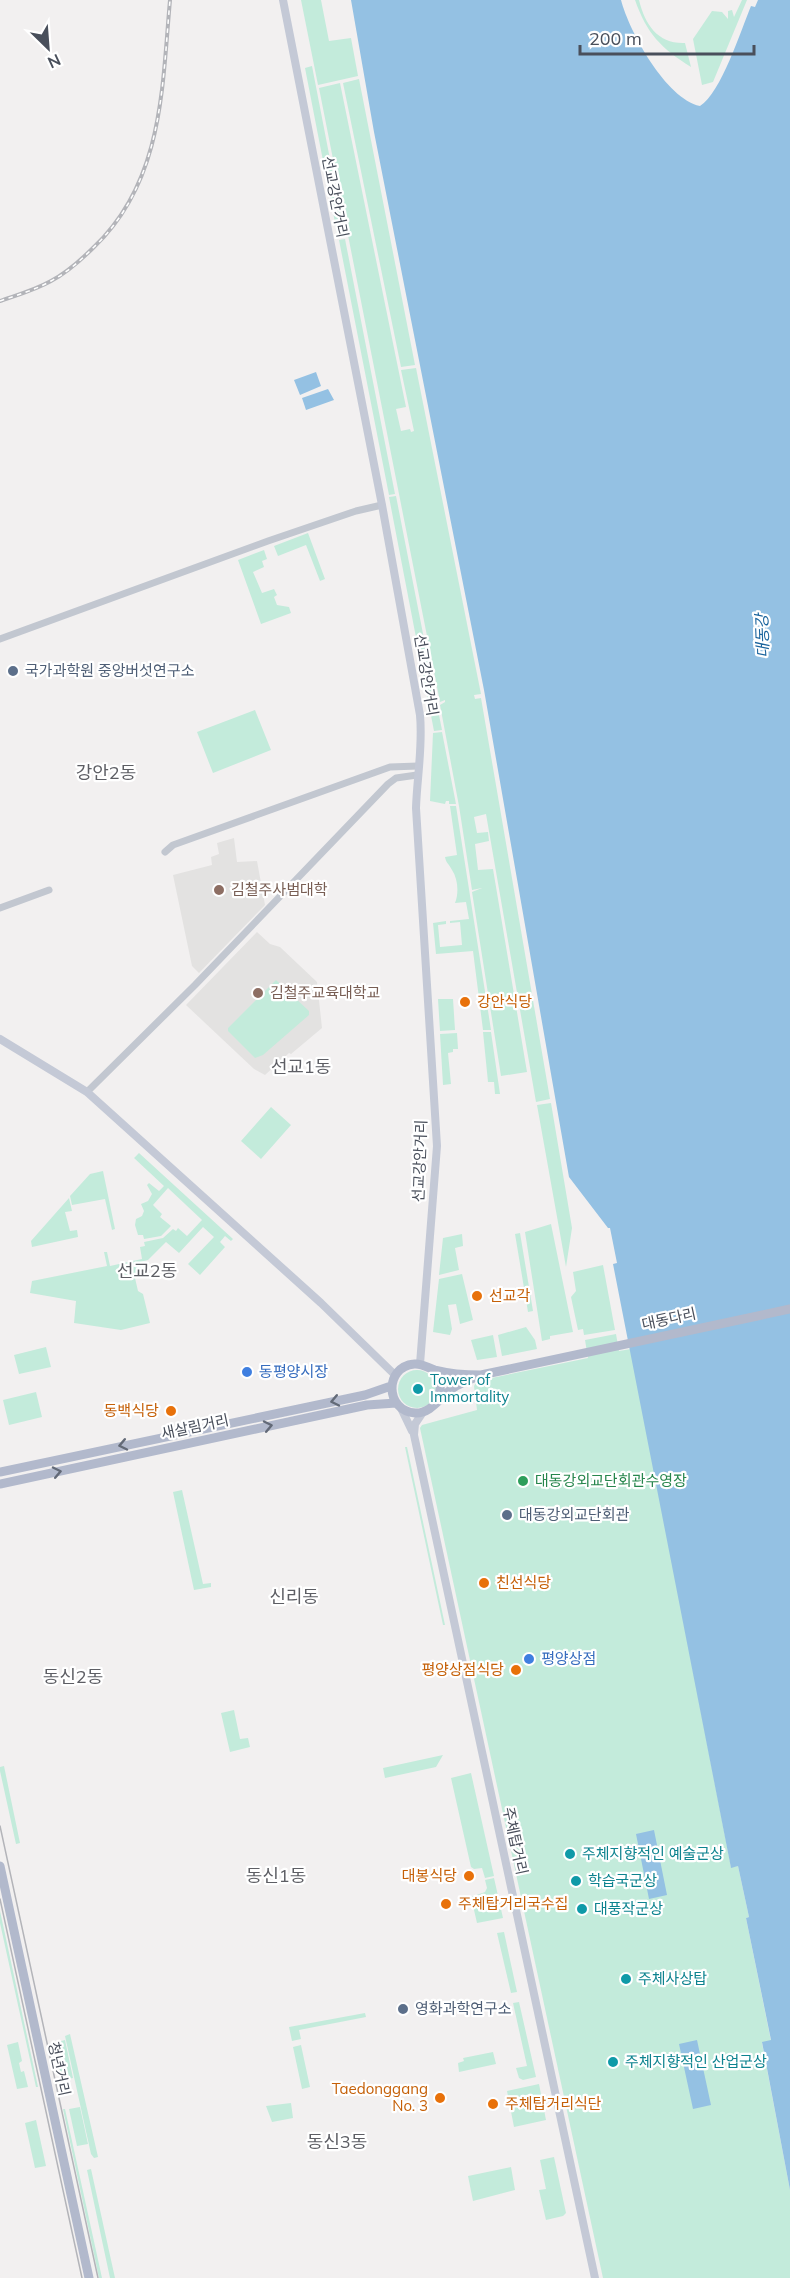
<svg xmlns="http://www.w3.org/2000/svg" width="790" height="2278" font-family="Mulish,'Noto Sans KR',sans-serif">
  <rect width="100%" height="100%" fill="#f2f0f0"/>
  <path fill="#e3e2e1" d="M234,838L237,862L257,861L265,905L199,973L192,966L173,875L212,865L211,857L219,854L217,843Z
    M257,932L270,944L280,947L317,982L322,1028L291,1054L289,1053L265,1075L254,1069L186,1005Z"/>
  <path fill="#c3ebdb" d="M301,0H321L329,41L351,38L358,76L318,85Z
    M635,0H639C645,25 658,44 685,43L691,67C661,48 647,34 635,0Z
    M742,0H747L713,82L702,85L693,39L712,11L722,12L728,19V11L732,10L734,17Z
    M312,66L345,237L338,238L305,68Z
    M359,79L415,365L401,367L343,83Z
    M340,83L406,407L396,409L401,431L410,429L411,432L414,431L401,370L416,368L481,694L474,695L475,699L481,698L550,1099L536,1102L486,814L474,817L477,833L488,832L489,841L475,844L478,870L493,869L527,1072L501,1076L472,892L482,888L472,890L459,806L440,705L445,702V700L440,702L319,88Z
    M345,239L395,494L389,495L339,240Z
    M396,496L437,705L442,730L434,731L389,497Z
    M308,533L325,579L320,581L306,545L278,556L274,546Z
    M264,550L267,559L262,561L264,567L253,572L262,593L274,589L277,595L274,597L277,605L289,607L291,613L261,624L238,560Z
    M255,710L271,750L213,773L197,732Z
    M442,732L456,804H449V801H446L445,804L430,801L433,733Z
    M450,806H456L491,1030H483L473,951L436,954L433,923L446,921V924L438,925L440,947L462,945L460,922L450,923V921L469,919L466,902L455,903C459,893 458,879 452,870C449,864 446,863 445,857L457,855Z
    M276,980L309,1011V1015L263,1055L255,1058L228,1031V1028Z
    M438,999H453L455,1030L440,1031Z
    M483,1032H491L500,1094H495L494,1082H488Z
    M457,1033L458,1049H453V1052L448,1053L451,1084L443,1085L440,1034Z
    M551,1103L572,1228L566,1267L537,1105Z
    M271,1107L291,1125L261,1159L241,1141Z
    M139,1153L233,1239L231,1241L225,1236L220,1242L225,1247L200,1275L188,1264L214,1237L203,1227L179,1253L166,1242L148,1260L132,1264L133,1267L140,1265L144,1268L135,1278L138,1291L143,1294L150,1323L121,1330L74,1323L76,1301L30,1293L32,1281L107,1266L104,1252H107L110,1266L142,1259L140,1247L145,1246L144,1242L163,1238L173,1229L176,1231L178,1228L187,1236L202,1220L168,1188L153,1205L162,1214L160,1217L171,1226L161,1236L144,1239L143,1235H138L135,1225L136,1219L142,1216L144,1211L141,1204L148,1201L152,1194L147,1185L149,1183L159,1191L164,1186L134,1158Z
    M103,1171L115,1229L112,1230L105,1199L72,1205L70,1196L90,1174Z
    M69,1198L72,1211L65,1212L70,1231L77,1230L78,1237L32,1247L31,1241Z
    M551,1224L573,1332L550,1336V1339L542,1341L525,1232Z
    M520,1233L533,1311L528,1312L515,1234Z
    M462,1234L463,1246L455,1248L459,1270L439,1275L443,1238Z
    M603,1265L615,1330L584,1335L583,1329L578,1330L571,1297L576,1291L573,1272Z
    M462,1274L473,1320L460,1324L456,1304L448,1305L452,1329L450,1335L433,1332L439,1279Z
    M526,1327L535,1340L537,1349L502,1356L498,1335Z
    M616,1334L619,1351L631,1349L731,1867L738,1866L749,1917L746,1918L771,2041L762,2043L790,2190V2278H603L420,1428L422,1425L477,1410L474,1386L477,1381L588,1358L585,1340Z
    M493,1335L497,1357L477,1360L471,1340Z
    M46,1347L51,1367L19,1374L14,1355Z
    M398 1389a19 19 0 1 1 38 0a19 19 0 1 1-38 0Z
    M36,1392L42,1417L9,1425L3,1400Z
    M405,1447H407L445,1625H443Z
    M182,1490L203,1584L211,1583V1587L194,1590L173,1492Z
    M234,1710L240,1739L248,1738L250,1747L230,1752L221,1713Z
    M443,1755L436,1767L385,1778L383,1768Z
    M4,1766L20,1843L16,1844L0,1771V1767Z
    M471,1773L494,1876L485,1878L482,1868L474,1869L471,1867L451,1778Z
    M494,1878L503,1918L477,1923L471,1897L485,1892L487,1888L485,1880Z
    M0,1911L38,2087H36L0,1923Z
    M504,1932L517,1992L511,1993L497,1933Z
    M519,2002L536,2077L523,2080L519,2078L516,2068L527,2066L513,2003Z
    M365,2013L366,2017L299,2030L301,2039L292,2041L289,2027Z
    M70,2034L98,2157L94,2158L91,2154L65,2036Z
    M65,2040L73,2078L62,2080L54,2043Z
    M18,2042L22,2061L19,2063L21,2072L24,2071L28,2087L17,2089L7,2045Z
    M301,2045L310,2087L302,2089L293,2047Z
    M493,2052L496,2064L459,2072L458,2063L464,2061L463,2058Z
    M539,2084L546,2120L514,2127L507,2091Z
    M291,2103L293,2118L272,2122L266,2106Z
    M80,2107L88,2144L77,2146L69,2109Z
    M63,2109H65L102,2278H99Z
    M36,2120L46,2166L35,2168L25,2123Z
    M554,2157L566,2213L563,2216L546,2220L539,2190L546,2189L540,2160Z
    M511,2167L515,2190L473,2201L468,2176Z
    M91,2169L115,2278H110L87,2170Z"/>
  <path fill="#94c1e3" d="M351,0H621C629,31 666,99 700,106C721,93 741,30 751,6L755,7L758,0H790V2190L762,2042L771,2040L746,1918L749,1917L738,1866L731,1868L613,1264L617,1263L610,1228H608L569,1177L484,690L374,132Z
    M316,372L321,386L300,395L294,380Z
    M328,389L334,400L306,410L302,398Z
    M654,1830L667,1895L649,1899L636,1834Z
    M697,2040L711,2105L693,2109L679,2044Z"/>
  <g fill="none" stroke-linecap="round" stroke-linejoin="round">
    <path stroke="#c2c7d0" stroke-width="7" d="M0,639L268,541L356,511L382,505
      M165,852L173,845L390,767L418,766
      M0,908L49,890
      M87,1092L195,985L388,784L396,778L417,775"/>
    <path stroke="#c4c9d6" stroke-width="8" d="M283,0L382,505L420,715C423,746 417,777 416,808L437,1146L420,1364
      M0,1039L87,1092L321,1303L395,1375
      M401,1408L412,1431
      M423,1412L415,1424L414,1435L595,2278"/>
    <path stroke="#b2b9cc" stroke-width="9" d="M432,1370C441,1379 442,1388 438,1400
      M481,1375C473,1378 464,1382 456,1386C442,1394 432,1414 415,1413C385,1411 384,1367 414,1364C422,1363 428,1368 435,1370C451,1374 466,1375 481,1375L790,1309
      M0,1472L365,1395L391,1386
      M0,1484L367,1405L396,1403
      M0,1866L89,2278"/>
    <path stroke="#b3b4b9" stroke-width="1.5" d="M0,1826L98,2278
      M0,1899L82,2278"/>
    <defs>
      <path id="rail" d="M0,301C17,295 35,290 51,281C68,272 81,260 94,247C163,181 162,89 170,0"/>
    </defs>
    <use href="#rail" stroke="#b3b4b9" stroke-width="4"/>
    <use href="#rail" stroke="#fff" stroke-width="1.5" stroke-dasharray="4.5" stroke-linecap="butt"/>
  </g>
  <defs><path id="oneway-chevron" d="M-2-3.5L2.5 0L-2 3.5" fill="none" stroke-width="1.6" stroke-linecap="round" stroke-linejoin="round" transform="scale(1.5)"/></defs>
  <g stroke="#636a77">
    <use href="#oneway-chevron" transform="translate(335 1401) rotate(168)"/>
    <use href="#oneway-chevron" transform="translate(268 1426) rotate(-12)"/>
    <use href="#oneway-chevron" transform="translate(123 1445) rotate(168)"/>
    <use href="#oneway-chevron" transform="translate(57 1472) rotate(-12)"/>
  </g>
  <g fill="#5c6f8a" stroke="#fff" stroke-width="2">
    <circle cx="13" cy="671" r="6"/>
    <circle cx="507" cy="1515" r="6"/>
    <circle cx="403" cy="2009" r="6"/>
  </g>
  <g fill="#8d6e63" stroke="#fff" stroke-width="2">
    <circle cx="219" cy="890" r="6"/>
    <circle cx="258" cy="993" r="6"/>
  </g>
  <g fill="#e8710a" stroke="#fff" stroke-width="2">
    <circle cx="465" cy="1002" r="6"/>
    <circle cx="477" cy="1296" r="6"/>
    <circle cx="171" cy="1411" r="6"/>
    <circle cx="484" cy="1583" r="6"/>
    <circle cx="516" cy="1670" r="6"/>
    <circle cx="469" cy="1876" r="6"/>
    <circle cx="446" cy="1904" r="6"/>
    <circle cx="440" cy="2098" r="6"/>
    <circle cx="493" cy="2104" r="6"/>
  </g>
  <g fill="#3f7fe0" stroke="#fff" stroke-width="2">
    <circle cx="247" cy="1372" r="6"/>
    <circle cx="529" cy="1659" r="6"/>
  </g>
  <g fill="#0f9aa8" stroke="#fff" stroke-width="2">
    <circle cx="418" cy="1389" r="6"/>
    <circle cx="570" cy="1854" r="6"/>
    <circle cx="576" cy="1881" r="6"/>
    <circle cx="582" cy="1909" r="6"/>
    <circle cx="626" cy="1979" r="6"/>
    <circle cx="613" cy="2062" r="6"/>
  </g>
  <circle fill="#2e9e5b" stroke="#fff" stroke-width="2" cx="523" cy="1481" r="6"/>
  <g text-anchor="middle" stroke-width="4.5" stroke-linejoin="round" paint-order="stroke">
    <g font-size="15" fill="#494f5b" stroke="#fff">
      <text transform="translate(335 197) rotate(79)" y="5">선교강안거리</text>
      <text transform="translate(426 675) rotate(81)" y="5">선교강안거리</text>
      <text transform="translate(420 1161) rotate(-88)" y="5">선교강안거리</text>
      <text transform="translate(669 1319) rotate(-12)" y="5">대동다리</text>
      <text transform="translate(195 1427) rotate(-12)" y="5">새살림거리</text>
      <text transform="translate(515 1841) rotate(78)" y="5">주체탑거리</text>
      <text transform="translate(59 2069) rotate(78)" y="5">청년거리</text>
    </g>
    <g font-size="15" fill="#4e5e75" stroke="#fff" text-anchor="start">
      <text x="25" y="676">국가과학원 중앙버섯연구소</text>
      <text x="519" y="1520">대동강외교단회관</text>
      <text x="415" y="2014">영화과학연구소</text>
    </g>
    <g font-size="15" fill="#785e54" stroke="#fff" text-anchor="start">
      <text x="231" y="895">김철주사범대학</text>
      <text x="270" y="998">김철주교육대학교</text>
    </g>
    <g font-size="15" fill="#c56008" stroke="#fff" text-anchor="start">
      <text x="477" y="1007">강안식당</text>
      <text x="489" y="1301">선교각</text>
      <text x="159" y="1416" text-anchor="end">동백식당</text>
      <text x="496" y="1588">친선식당</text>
      <text x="504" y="1675" text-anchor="end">평양상점식당</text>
      <text x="457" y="1881" text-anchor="end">대봉식당</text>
      <text x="458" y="1909">주체탑거리국수집</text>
      <text x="428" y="2094" text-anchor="end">Taedonggang<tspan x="428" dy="17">No. 3</tspan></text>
      <text x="505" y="2109">주체탑거리식단</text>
    </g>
    <g font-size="15" fill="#366cbe" stroke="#fff" text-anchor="start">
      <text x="259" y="1377">동평양시장</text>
      <text x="541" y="1664">평양상점</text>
    </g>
    <g font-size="15" fill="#0d838f" stroke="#fff" text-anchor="start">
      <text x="430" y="1385">Tower of<tspan x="430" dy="17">Immortality</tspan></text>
      <text x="582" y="1859">주체지향적인 예술군상</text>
      <text x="588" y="1886">학습국군상</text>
      <text x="594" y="1914">대풍작군상</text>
      <text x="638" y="1984">주체사상탑</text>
      <text x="625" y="2067">주체지향적인 산업군상</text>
    </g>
    <g font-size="15" fill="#27864d" stroke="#fff" text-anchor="start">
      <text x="535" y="1486">대동강외교단회관수영장</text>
    </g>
    <g font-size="16" font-style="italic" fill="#1b649d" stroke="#fff">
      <text transform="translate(762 636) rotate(-92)" y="6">대동강</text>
    </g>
    <g font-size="18" fill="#5d5e64" stroke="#fff">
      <text x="106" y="779">강안2동</text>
      <text x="301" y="1073">선교1동</text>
      <text x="147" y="1277">선교2동</text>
      <text x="294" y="1603">신리동</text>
      <text x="73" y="1683">동신2동</text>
      <text x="276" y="1882">동신1동</text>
      <text x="337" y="2148">동신3동</text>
    </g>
  </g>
  <g transform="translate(48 48) rotate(155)" stroke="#ffffff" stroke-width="4.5" paint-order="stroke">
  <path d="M0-4.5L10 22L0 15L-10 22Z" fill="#494f5b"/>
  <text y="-9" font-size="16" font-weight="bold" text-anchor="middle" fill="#494f5b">N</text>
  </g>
  <path d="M580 45v9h174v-9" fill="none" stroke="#494f5b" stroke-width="3"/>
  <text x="589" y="45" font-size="18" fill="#494f5b" stroke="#ffffff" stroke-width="4.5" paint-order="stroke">200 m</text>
</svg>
